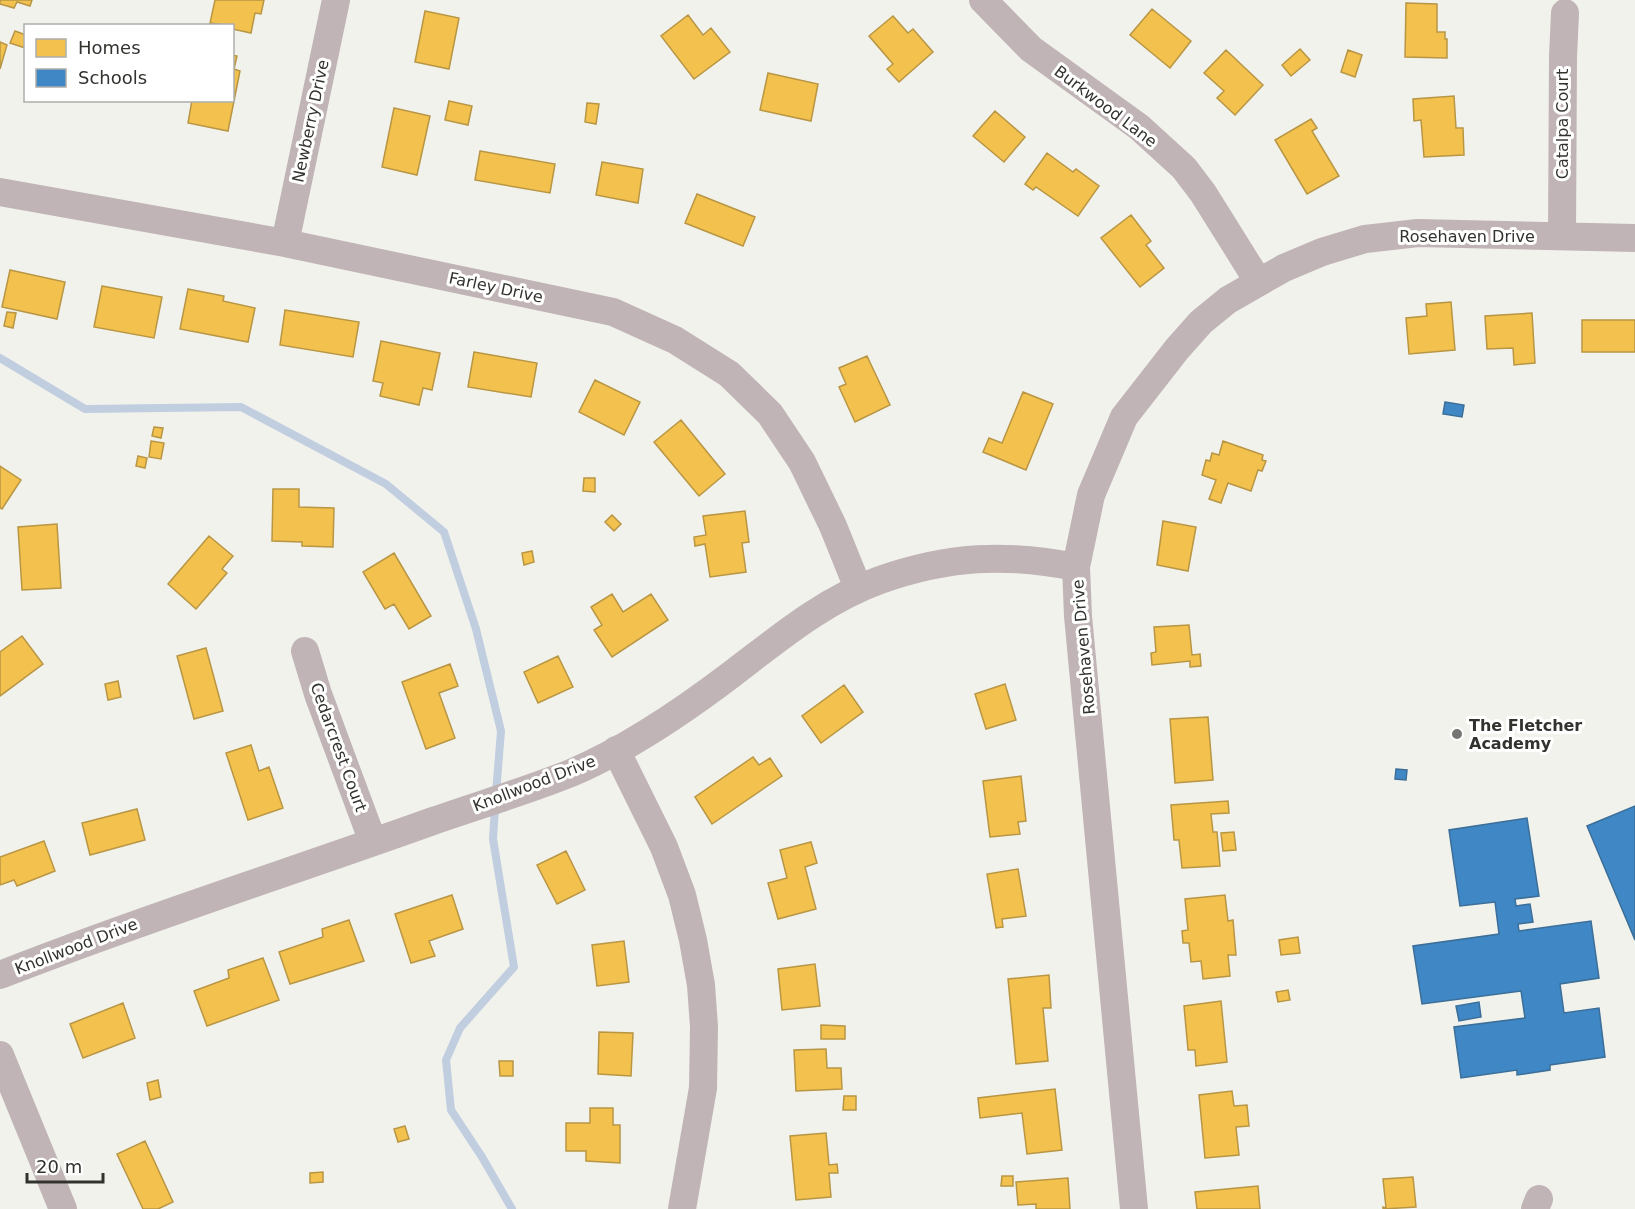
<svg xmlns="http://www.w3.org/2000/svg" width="1635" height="1209" font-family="'DejaVu Sans',sans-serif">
  <rect width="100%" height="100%" fill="#f2f2ed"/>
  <path fill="#f2c14e" stroke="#b89644" stroke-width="1.5" d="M0,0H32L30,6L17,2L14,8L0,4Z
    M215,0H264L261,14L255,13L251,33L232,29V26L210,23Z
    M1406,3L1437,4V32H1445V39H1447V58L1405,57Z
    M1152,9L1191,41L1170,68L1130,35Z
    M425,11L459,18L449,69L415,62Z
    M688,15L703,35L711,28L730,52L694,79L661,36Z
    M893,16L908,33L913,29L933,52L899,82L887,69L893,64L869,36Z
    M15,31L26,35L25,48L10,43Z
    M0,42L7,45L0,69Z
    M1300,49L1310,60L1291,76L1282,65Z
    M1226,50L1263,85L1235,115L1217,98L1224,91L1204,73Z
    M1348,50L1362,55L1355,77L1341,72Z
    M232,55L237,56L234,69L240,71L228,131L188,123L192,100H232Z
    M768,73L818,84L811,121L760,110Z
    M1454,96L1456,128H1463L1464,155L1424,157L1421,120L1414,121L1413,99Z
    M449,101L472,106L468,125L445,120Z
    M587,103L599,104L596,124L585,122Z
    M394,108L430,116L417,175L382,167Z
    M995,111L1025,137L1004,162L973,136Z
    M1311,119L1317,128L1312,131L1339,176L1307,194L1275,140Z
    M480,151L555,164L550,193L475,180Z
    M1047,153L1073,172L1076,169L1099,186L1078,216L1036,187L1033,190L1025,184Z
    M602,162L643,169L638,203L596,195Z
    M697,194L755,217L743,246L685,223Z
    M1131,215L1151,241L1146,245L1164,268L1140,287L1101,238Z
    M10,270L65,282L57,319L2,307Z
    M102,286L162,297L154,338L94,327Z
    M188,289L224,296L223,301L255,308L248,342L180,329Z
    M1451,302L1455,350L1409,354L1406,318L1427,316L1426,304Z
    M285,310L359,322L353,357L280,345Z
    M7,312L16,313L13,328L4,326Z
    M1532,313L1535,363L1514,365L1513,348L1487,349L1485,316Z
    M1582,320H1635V352H1582Z
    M381,341L440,353L432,390L423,388L419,405L380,396L383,383L373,381Z
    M474,352L537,363L531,397L468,387Z
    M867,356L890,405L855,422L839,387L846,384L839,368Z
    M595,380L640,402L624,435L579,412Z
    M1023,392L1053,404L1026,470L983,452L989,438L1002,443Z
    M681,420L725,474L699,496L654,442Z
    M154,427L163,428L161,438L152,436Z
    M151,441L164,443L161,459L149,457Z
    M1223,441L1263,455L1262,460L1266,461L1262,471L1258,470L1251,491L1228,483L1221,503L1209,499L1216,480L1202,475L1206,460L1210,461L1212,453L1219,455Z
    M138,456L147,458L145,468L136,466Z
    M0,466L21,480L2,509L0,508Z
    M584,478H595V492L583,491Z
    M273,489H299V507L334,508L333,547L302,546V542L272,541Z
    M745,511L749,542L742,543L746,572L710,577L705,544L695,546L694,537L706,535L703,516Z
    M612,515L621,524L614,531L605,522Z
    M1163,521L1196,527L1188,571L1157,565Z
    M57,524L61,588L22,590L18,527Z
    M209,536L233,556L222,569L227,573L196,609L168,584Z
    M532,551L534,562L524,565L522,553Z
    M394,553L431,616L409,629L394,604L385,609L363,572Z
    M612,594L623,612L651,594L668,620L612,657L594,630L602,625L591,607Z
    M1189,625L1192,655L1200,654L1201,666L1190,667V661L1152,665L1151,653L1156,652L1154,627Z
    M22,636L43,664L0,696V652Z
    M206,648L223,711L194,719L177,656Z
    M558,656L573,687L538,703L524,672Z
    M450,664L458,686L439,693L455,738L426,749L402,682Z
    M118,681L121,697L108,700L105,684Z
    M1005,684L1016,720L986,729L975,694Z
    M844,685L863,712L821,743L802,716Z
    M1208,717L1213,780L1175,783L1170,719Z
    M251,745L259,771L269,767L283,808L248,820L226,753Z
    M753,757L759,765L770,758L782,776L712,824L695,797Z
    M1021,776L1026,821L1018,822L1020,834L990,837L983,781Z
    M1228,801L1229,813L1211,814L1213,832H1217L1220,866L1182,868L1179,840H1174L1171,805Z
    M137,809L145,840L90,855L82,823Z
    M1234,832L1236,850L1223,851L1221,833Z
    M44,841L55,871L17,886L14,880L0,885V857Z
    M811,842L817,863L805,867L816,909L778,919L768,883L787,878L780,850Z
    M566,851L585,890L557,904L537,865Z
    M1018,869L1026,916L1002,919L1003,927L996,928L987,874Z
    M452,895L463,929L429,941L435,956L411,963L395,914Z
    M1225,895L1228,921L1233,920L1236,955H1228L1230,976L1203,979L1201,961L1191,962L1189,943H1183L1182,931L1188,930L1185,899Z
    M349,920L364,961L290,984L279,952L323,937L322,929Z
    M1298,937L1300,953L1281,955L1279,940Z
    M624,941L629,982L597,986L592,945Z
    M263,958L279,1000L207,1026L194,991L229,978L228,970Z
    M815,964L820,1006L782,1010L778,969Z
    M1049,975L1051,1008H1043L1048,1061L1016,1064L1008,979Z
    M1288,990L1290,1000L1278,1002L1276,992Z
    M1221,1001L1227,1062L1196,1066L1195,1050H1188L1184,1006Z
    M123,1003L135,1038L83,1058L70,1024Z
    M821,1025L845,1026V1039H821Z
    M599,1032L633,1033L631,1076L598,1074Z
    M826,1049L827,1068H841L842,1089L796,1091L794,1050Z
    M499,1061H513V1076H500Z
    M158,1080L161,1097L150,1100L147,1083Z
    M1055,1089L1062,1150L1027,1154L1022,1113L980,1118L978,1098Z
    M1232,1091L1234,1106L1247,1105L1249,1126L1236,1127L1239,1155L1205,1158L1199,1095Z
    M844,1096H856V1110H843Z
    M590,1108H613V1125H620V1163L586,1161V1151H566V1123H590Z
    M405,1126L409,1139L398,1142L394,1129Z
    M826,1133L829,1165L837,1164L838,1173H829L831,1197L796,1200L790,1136Z
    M145,1141L173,1202L158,1209H143L117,1154Z
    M323,1172V1182L310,1183V1173Z
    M1002,1176H1013V1186H1001Z
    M1413,1177L1416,1207L1383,1209V1207L1386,1208L1383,1179Z
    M1068,1178L1070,1209H1036V1204L1018,1205L1016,1182Z
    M1258,1186L1260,1209H1197L1195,1192Z"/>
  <path fill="#3f88c5" stroke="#3b6e98" stroke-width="1.5" d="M1445,402L1464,405L1462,417L1443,414Z
    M1396,769L1407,770L1406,780L1395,779Z
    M1635,806V940L1587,826Z
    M1527,818L1539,896L1515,899L1516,906L1530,904L1533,922L1518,924L1519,931L1591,921L1599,978L1560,984L1564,1013L1599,1008L1605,1057L1550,1065V1070L1517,1075V1070L1461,1078L1454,1027L1525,1018L1521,991L1422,1004L1413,946L1499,934L1495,902L1460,906L1449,830Z
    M1479,1002L1481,1017L1459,1021L1456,1006Z"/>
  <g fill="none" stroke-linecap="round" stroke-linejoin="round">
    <path stroke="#c0cee0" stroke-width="8" d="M0,358L85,409L241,407L386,484L444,532L476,629L501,731L496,793
      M495,808L493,839L514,967L460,1028L446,1060L451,1110L482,1157L512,1209"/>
    <path stroke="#c0b4b6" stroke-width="28" d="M983,0L1031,49L1139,127L1184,168L1203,193L1258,281
      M0,192L285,243L613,312L675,340L729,374L770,414L802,462L833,526L858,588
      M1562,236L1563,57L1565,13
      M285,243L336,0
      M305,651L318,694L373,842
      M616,750L664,847L682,895L693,940L701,985L704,1027L703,1088L682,1209
      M0,975C143,919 288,873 433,821C479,805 526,791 571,773C628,749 682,712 732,674C778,639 824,600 880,580C948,556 1005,553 1076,567
      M0,1055L63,1209
      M1134,1209L1078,616L1076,567L1091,495L1124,417L1177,349L1201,322L1228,300L1284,268L1322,252L1365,239L1418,233L1635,238
      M1535,1209L1539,1199"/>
  </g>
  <circle fill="#757571" stroke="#fff" stroke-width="2" cx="1457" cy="734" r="6"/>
  <g text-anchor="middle" stroke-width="6" stroke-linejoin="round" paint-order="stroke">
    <g font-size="16" fill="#32322e" stroke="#fff">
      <text transform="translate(1106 106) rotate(37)" y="6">Burkwood Lane</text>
      <text transform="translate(310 121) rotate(-78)" y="6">Newberry Drive</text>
      <text transform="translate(1562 124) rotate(-90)" y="6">Catalpa Court</text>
      <text x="1467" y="242">Rosehaven Drive</text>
      <text transform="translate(496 287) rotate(12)" y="6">Farley Drive</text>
      <text transform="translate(1083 647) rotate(-95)" y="6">Rosehaven Drive</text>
      <text transform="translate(339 747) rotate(70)" y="6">Cedarcrest Court</text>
      <text transform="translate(534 783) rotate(-21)" y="6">Knollwood Drive</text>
      <text transform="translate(76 946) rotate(-21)" y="6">Knollwood Drive</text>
    </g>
    <g font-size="16" font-weight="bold" fill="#32322e" stroke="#fff" text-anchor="start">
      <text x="1469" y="731">The Fletcher<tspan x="1469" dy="18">Academy</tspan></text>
    </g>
  </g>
  <rect x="24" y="24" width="210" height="78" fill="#ffffff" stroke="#adadab" stroke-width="1.5"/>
  <rect x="36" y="39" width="30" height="18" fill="#f2c14e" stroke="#adadab" stroke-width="1.5"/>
  <text x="78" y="54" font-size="18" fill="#32322e">Homes</text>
  <rect x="36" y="69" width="30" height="18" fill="#3f88c5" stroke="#adadab" stroke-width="1.5"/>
  <text x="78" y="84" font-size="18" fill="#32322e">Schools</text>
  <path d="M27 1173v9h76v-9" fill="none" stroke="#32322e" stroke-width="3"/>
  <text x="36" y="1173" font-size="18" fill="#32322e" stroke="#ffffff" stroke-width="4.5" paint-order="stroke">20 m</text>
</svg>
